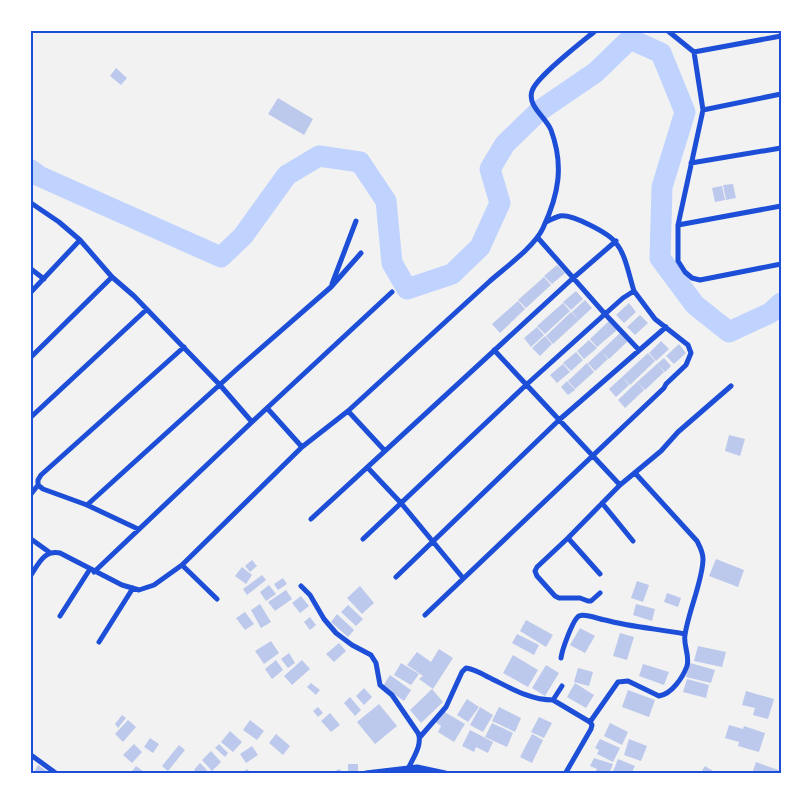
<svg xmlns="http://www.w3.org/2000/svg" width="812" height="805" font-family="Cabin,sans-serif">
  <rect width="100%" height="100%" fill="#f2f2f2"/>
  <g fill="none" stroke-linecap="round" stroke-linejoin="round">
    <path stroke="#bfd3fe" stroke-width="21" d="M31,170L39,176L221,257L243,236L287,175L319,156L360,162L386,201L392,263L407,289L452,274L480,247L500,203L490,169L505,144L539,111L596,72L630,39L661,53L685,112L662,187L660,258L695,305L729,332L770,313L781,303"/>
  </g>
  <path fill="#bdc9ec" d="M116,68L127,78L121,85L110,76Z
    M278,98L313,119L304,135L268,114Z
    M733,184L736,198L726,200L723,185Z
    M722,186L725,200L715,202L712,188Z
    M557,265L565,273L552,284L544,276Z
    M544,277L551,285L526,308L518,300Z
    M576,291L583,299L571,310L563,302Z
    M585,300L592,308L579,320L572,312Z
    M518,301L525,309L500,333L492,324Z
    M563,303L570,311L545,334L537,326Z
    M629,303L636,312L624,323L616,315Z
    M571,312L579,320L553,344L546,336Z
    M640,315L648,323L635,335L627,327Z
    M609,321L617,330L597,347L590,339Z
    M537,327L544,335L531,347L524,338Z
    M620,333L628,341L609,359L601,351Z
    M545,336L552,344L540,356L532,348Z
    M589,340L597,348L584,359L577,351Z
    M661,341L669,349L656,361L649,353Z
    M679,344L686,353L674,364L666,356Z
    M601,351L608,359L595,371L588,363Z
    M576,352L583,360L571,371L563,363Z
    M648,353L655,361L630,385L622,377Z
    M664,358L671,366L665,372L657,364Z
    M587,363L594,372L575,389L568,381Z
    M563,364L570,372L557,383L550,375Z
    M657,364L664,372L645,390L637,382Z
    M622,377L629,385L616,397L609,389Z
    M567,381L575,390L568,395L561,387Z
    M637,382L644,390L625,408L618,400Z
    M729,435L745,439L740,456L725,451Z
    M716,559L744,570L738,587L709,576Z
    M252,560L257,566L250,572L245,566Z
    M242,567L252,575L246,584L235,576Z
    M262,575L266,580L247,595L243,589Z
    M283,578L287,584L278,590L274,584Z
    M637,581L649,585L643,602L631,598Z
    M269,585L276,594L266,601L260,592Z
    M360,586L374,603L362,614L347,598Z
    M286,590L292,599L275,611L268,602Z
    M667,593L681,598L678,607L664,602Z
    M301,596L309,606L300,613L292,603Z
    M260,604L271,622L261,628L251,610Z
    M636,604L655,609L652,621L633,615Z
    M348,605L363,619L356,626L341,612Z
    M245,612L254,624L245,630L236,618Z
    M337,614L354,630L348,637L331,622Z
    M310,617L316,625L310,630L304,622Z
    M526,620L553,635L546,647L520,631Z
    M580,628L595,636L585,653L570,645Z
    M620,633L634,637L627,660L613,656Z
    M517,634L539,645L534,655L512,643Z
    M271,641L279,653L264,664L255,651Z
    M339,643L346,651L334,662L326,654Z
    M698,646L726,652L722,667L694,661Z
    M439,649L453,658L433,689L419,679L423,676L407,665L417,652L431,662Z
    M289,653L295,663L288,668L281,659Z
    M513,655L538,670L528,687L503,673Z
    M276,660L283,670L272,679L265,669Z
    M302,660L310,669L292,685L284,676Z
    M401,663L419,674L411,685L394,675Z
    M690,663L715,670L711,683L686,677Z
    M643,664L669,672L664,685L639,676Z
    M546,665L559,673L545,696L532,688Z
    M578,668L593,672L589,686L574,682Z
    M390,675L411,690L404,701L383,686Z
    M687,679L709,685L706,698L683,692Z
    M311,683L320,690L316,695L307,687Z
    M575,683L594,695L586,708L567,697Z
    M364,688L372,697L364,705L356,696Z
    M432,689L443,702L421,723L410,710Z
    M628,690L655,700L649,717L622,707Z
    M746,691L774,699L768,719L753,715L755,708L742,705Z
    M350,697L361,710L355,716L344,703Z
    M467,699L479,707L468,722L457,715Z
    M379,704L397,726L375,744L357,722Z
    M318,707L323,713L318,717L313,711Z
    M480,707L493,715L483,732L470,725Z
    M499,707L521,718L515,732L492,721Z
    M443,711L465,724L454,742L438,732L441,726L435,722Z
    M330,713L340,725L331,732L321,721Z
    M122,715L126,718L118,728L115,724Z
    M539,717L552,723L544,738L531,732Z
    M128,720L136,727L123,742L115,734Z
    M250,720L264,731L257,740L243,730Z
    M492,723L513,733L507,747L485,737Z
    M610,723L628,732L622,745L604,736Z
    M729,725L743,729L744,726L765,733L759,752L738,746L739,742L725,738Z
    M470,730L493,742L488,753L476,747L474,752L462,746Z
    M230,731L242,742L233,752L221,742Z
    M276,734L290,746L283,755L269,743Z
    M532,734L543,740L532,763L520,757Z
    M150,738L159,744L153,753L144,747Z
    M600,739L620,748L613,762L597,754L599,750L595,748Z
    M629,739L647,746L641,761L624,755Z
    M134,744L142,752L132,763L123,755Z
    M219,744L228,753L225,757L215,748Z
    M179,745L185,750L168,771L162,766Z
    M252,746L258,755L246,763L240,754Z
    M211,751L221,762L212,771L202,760Z
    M594,758L613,764L609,774H594L597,769L590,766Z
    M618,759L635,766L631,774H612Z
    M756,762L781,771V774H752Z
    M200,763L207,770L204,774H198L194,770Z
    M348,764H358V772H348Z
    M38,765L48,772L47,774H33Z
    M136,766L147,774H130Z
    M705,766L718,774H700Z
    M247,769L252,774H241Z
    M340,769L342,774H327Z"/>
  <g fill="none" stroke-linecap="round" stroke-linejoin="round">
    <path stroke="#1d4ed8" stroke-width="5" d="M668,31L694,52L703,110L678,225V261L685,272L692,278L700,280L781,264
      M694,52L781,36
      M703,110L781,94
      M691,163L781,148
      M31,203L59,222L80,240L112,277L134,296L220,385L252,422L267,408L302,447L348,411
      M546,222C550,220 556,217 560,216C572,214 609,233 616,243C626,255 629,276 634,291
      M678,225L781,206
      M31,269L44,279
      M332,284L356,221
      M31,292L80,240
      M494,350L620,485
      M31,357L112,277
      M267,408L392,292
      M31,417L146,310
      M385,451L348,411C395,368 443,324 490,281C506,267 535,246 543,228C559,194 564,165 551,130C546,117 527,106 532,91C536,77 582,42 595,31
      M368,468L401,503L463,578
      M31,494L38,485
      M602,503L633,541
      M87,505L236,370L331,287L361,253
      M311,519L572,279L616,241
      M138,529L87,505L43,489L38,485V480L41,475L184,347
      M568,538L600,574
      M31,539L49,552
      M363,539L526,385L605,314L538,238
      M182,565L217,599
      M94,572L252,422
      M31,575C39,563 44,550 60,553L122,585L139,590L154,585L182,565L302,447
      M396,577L559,420L666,327
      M301,586L310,595L324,619L336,633L352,645L371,655L376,663L380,685L392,695L418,733C423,744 413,758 408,769
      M600,593L591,601H588L580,598H559L555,596L537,576L535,571L537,567L568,538L620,485L661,451L678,432L731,386
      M425,615L664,388L666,384L686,365L691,353L688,345L655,319L634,291L623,298L605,314L639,350
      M60,616L90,569
      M99,642L133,588
      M561,658C562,650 573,619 579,616C585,613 598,619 605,620C631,627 659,629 685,634
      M562,686L553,700L590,722L592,725L591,729L565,774
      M590,722L618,682L628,681L659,696C672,694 683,677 687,666C690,655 683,645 685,635C688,612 703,580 703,559C703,552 700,547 697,541L635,473
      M420,737L446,707L462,672L466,668C473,669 481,673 488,677C509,687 529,700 553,700
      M31,755L57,774"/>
    <path stroke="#1d4ed8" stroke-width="7" d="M366,774L417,768L445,774"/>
  </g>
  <rect width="812" height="805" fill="none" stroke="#ffffff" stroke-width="65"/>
  <rect x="32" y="32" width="748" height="740" fill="none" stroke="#1d4ed8" stroke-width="2"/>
</svg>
